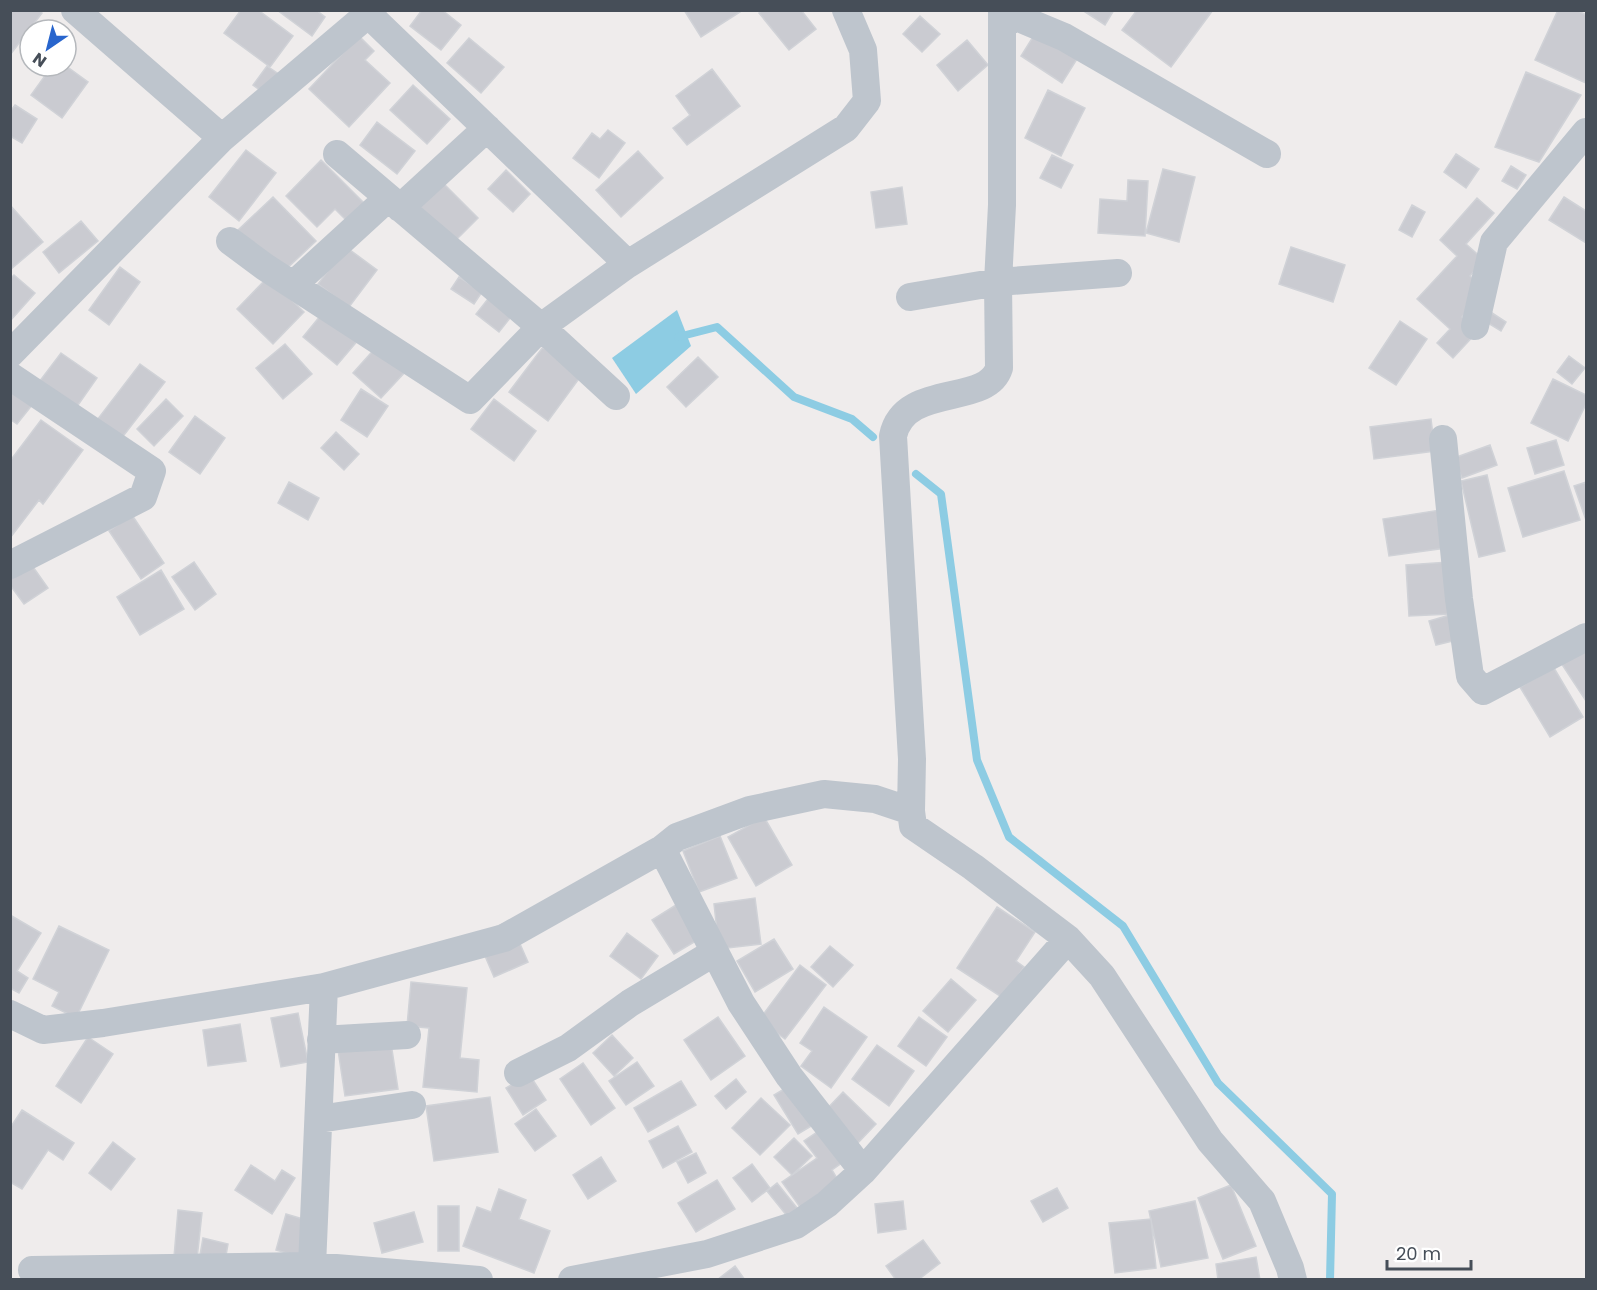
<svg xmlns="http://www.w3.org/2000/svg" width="1597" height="1290" font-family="Poppins,sans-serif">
  <rect width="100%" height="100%" fill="#efecec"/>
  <path fill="#8dcce3" d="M677,310L691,346L636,394L612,358Z"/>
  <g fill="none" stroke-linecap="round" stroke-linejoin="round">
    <path stroke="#8dcce3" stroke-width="8" d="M678,337L717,327L794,397L852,419L873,437
      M916,474L941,494L977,760L1009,837L1123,926L1218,1083L1332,1194L1330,1280"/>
  </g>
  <path fill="#cacbd1" stroke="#d0d2d7" stroke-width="1.5" d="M10,10H39L42,13L10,55Z
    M241,10H258L293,36L270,67L224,33Z
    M277,10H316L325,17L312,36Z
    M422,10H442L461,25L441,50L410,26Z
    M684,10H739L740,12L701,37Z
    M762,10H801L816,29L789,50L759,13Z
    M1082,10H1114L1105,25Z
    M1137,10H1213L1171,67L1122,30Z
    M1558,10H1577L1586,15V83L1535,60Z
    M920,16L940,34L922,52L903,34Z
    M1036,32L1077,59L1062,83L1021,56Z
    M359,36L374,51L365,60L390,83L349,127L309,89Z
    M469,38L504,67L481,93L447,63Z
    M967,40L988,65L958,91L937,65Z
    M52,66H66L88,82L62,118L31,95Z
    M267,66L280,75L265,94L253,85Z
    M712,69L740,106L687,145L673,128L690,115L676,96Z
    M1526,72L1581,95L1539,162L1495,147Z
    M413,85L450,119L427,144L390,110Z
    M1048,90L1085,108L1061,156L1025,138Z
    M15,105L37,119L22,143L10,136V112Z
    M377,122L415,151L397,174L360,145Z
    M608,130L625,143L599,178L573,158L592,133L600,139Z
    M246,150L276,173L239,221L209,197Z
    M638,151L663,178L621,217L596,190Z
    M1456,154L1479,169L1466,188L1444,172Z
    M1052,155L1073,165L1061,188L1040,178Z
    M321,160L365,204L347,221L335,209L317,227L286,196Z
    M1511,166L1526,175L1517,189L1502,181Z
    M1163,169L1195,177L1179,242L1146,233Z
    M506,170L530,194L513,212L488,189Z
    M1128,180L1148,181L1145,236L1098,233L1100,199L1127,201Z
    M442,182L478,218L454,242L418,205Z
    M902,187L907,224L876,228L871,192Z
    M273,197L316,241L281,274L238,230Z
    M1564,197L1586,211V243L1549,220Z
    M1477,198L1494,213L1466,244L1484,260L1470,276L1486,290L1462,317L1478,331L1453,358L1437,343L1450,329L1417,299L1457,256L1440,240Z
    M10,205L43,242L10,270Z
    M1412,205L1425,212L1412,237L1399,230Z
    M81,221L98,241L59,273L43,252Z
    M346,247L377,270L349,307L318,284Z
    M1291,247L1345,265L1333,302L1279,284Z
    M120,267L140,282L109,325L89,310Z
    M14,275L35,293L10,321V279Z
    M268,277L304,312L273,344L237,309Z
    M459,277L482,292L474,304L451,289Z
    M495,290L518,308L499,332L476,314Z
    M325,310L359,339L337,365L303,337Z
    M1489,311L1506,322L1501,331L1483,320Z
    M1400,321L1427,339L1396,385L1369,368Z
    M285,344L312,374L283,399L256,368Z
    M378,345L407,370L381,398L353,373Z
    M543,347L581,376L548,421L509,392Z
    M61,353L97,378L76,408L39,382Z
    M1569,356L1585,368L1572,384L1557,372Z
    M698,357L718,377L686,407L667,387Z
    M140,364L165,382L121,439L97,420Z
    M1553,379L1586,395V404L1568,441L1531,423Z
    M10,387L33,404L17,424L10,419Z
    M361,389L388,406L367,437L341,420Z
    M166,399L183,416L154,446L137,429Z
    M494,399L536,431L514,461L471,429Z
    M195,416L225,438L200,474L169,452Z
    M1431,419L1435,451L1374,459L1370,427Z
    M41,420L83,450L43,504L39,500L10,538V461Z
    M336,432L359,454L344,470L321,448Z
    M1556,440L1564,465L1535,474L1527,448Z
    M1490,445L1497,465L1462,478L1454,458Z
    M1564,471L1580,520L1523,537L1508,488Z
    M1487,475L1505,551L1479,557L1461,481Z
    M289,482L319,498L308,520L278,503Z
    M1586,482V520L1574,486Z
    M1440,510L1446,548L1389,556L1383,519Z
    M132,515L164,563L141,579L109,531Z
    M194,562L216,594L195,610L172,577Z
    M1449,562L1451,614L1409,616L1406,565Z
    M31,564L48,588L24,604L10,585V579Z
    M161,570L184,609L140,635L117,597Z
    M1450,615L1457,640L1436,645L1429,621Z
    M1586,646V701L1561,663Z
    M1554,668L1583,717L1550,737L1520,687Z
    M764,817L792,865L756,886L728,837Z
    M720,836L737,878L699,892L683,851Z
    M755,898L761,944L719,949L714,904Z
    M679,903L701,938L674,954L652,920Z
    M997,907L1035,932L1016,961L1024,967L1003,998L957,968Z
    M10,915L41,933L17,971L28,978L19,993L10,988Z
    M510,921L528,962L494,977L476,935Z
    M59,926L109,950L76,1018L52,1006L59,992L33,979Z
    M627,933L658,956L641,979L610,956Z
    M774,939L793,969L755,992L737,961Z
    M830,946L853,965L833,987L811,967Z
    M800,965L826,985L785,1039L759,1020Z
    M951,979L976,1000L948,1032L923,1011Z
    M411,982L467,988L460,1058L479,1060L477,1092L423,1087L429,1028L407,1026Z
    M824,1007L867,1037L831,1088L801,1066L812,1051L800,1043Z
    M298,1013L308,1062L281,1067L271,1018Z
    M718,1017L745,1056L711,1080L684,1040Z
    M919,1017L947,1037L926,1066L898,1046Z
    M240,1024L246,1061L208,1066L203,1030Z
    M612,1035L633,1058L614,1076L593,1053Z
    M88,1037L113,1054L81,1103L56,1086Z
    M391,1043L398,1089L345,1096L338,1050Z
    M877,1045L914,1071L889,1106L852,1079Z
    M637,1062L654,1086L626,1105L609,1081Z
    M583,1063L615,1108L591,1125L560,1079Z
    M529,1074L546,1100L523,1115L506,1088Z
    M736,1079L746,1092L726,1109L715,1096Z
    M681,1081L696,1105L648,1132L634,1108Z
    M789,1086L813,1125L798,1134L774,1095Z
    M843,1092L876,1124L856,1145L823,1113Z
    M490,1097L498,1152L434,1161L426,1106Z
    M761,1098L790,1125L760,1155L732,1128Z
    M536,1109L556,1136L535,1151L515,1124Z
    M22,1110L74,1143L63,1160L48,1150L22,1189L10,1182V1128Z
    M678,1126L692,1152L663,1168L649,1141Z
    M823,1128L846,1160L832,1170L838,1180L800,1207L782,1182L817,1158L804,1141Z
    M794,1138L812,1156L792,1175L774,1157Z
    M113,1142L135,1159L111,1190L89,1173Z
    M696,1153L706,1173L688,1183L677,1162Z
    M601,1157L616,1181L588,1199L573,1175Z
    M752,1164L770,1188L752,1202L733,1178Z
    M251,1165L275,1181L282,1170L295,1178L272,1214L235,1190Z
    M717,1180L735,1209L696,1232L678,1203Z
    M777,1183L797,1208L787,1216L767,1191Z
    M1231,1185L1256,1246L1223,1259L1198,1198Z
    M1057,1188L1068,1208L1043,1222L1031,1201Z
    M499,1189L526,1200L519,1219L550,1231L534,1273L463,1246L477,1207L491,1212Z
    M903,1201L906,1229L878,1233L875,1204Z
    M1195,1201L1208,1258L1161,1267L1149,1211Z
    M438,1206H459V1251H438Z
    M178,1210L202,1213L197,1259L174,1257Z
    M414,1212L423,1242L382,1253L374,1223Z
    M286,1214L310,1221L300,1257L276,1250Z
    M1151,1219L1156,1268L1115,1273L1109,1223Z
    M203,1238L228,1244L225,1261L200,1255Z
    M923,1240L940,1263L918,1280H896L886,1266Z
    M1256,1257L1260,1280H1218L1216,1264Z
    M735,1266L745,1280H717Z"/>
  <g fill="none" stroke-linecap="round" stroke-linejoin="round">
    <path stroke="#bec5cd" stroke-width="28" d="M75,10L222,138L373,10
      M1002,10V205L998,282L999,368C987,407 904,382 893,436L912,759L911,811L913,826L973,867L1068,939L1102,976L1210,1141L1262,1201L1290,1268L1293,1280
      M1002,11L1064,37L1267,154
      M337,154L541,327L616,396
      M400,208L487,128
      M230,241L265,267L470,400L541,327L628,264L368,14
      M628,264L846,128L867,101L863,50L846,10
      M293,285L388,198
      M910,297L998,282L1118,273
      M1475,326L1494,242L1586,132
      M10,354L222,138
      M10,376L152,471L143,497L10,565
      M1443,439L1459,599L1470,676L1483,691L1586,637
      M662,849L741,1003L789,1076L863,1171L1068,939
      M10,1014L43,1030L103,1023L324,987L504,938L662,849L677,837L750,810L824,794L875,799L911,811
      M321,1040L407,1035
      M518,1073L568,1048L630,1003L715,952
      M319,1119L412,1105
      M32,1270L312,1266L479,1280
      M309,1280L312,1266L324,987
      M572,1280L707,1254L796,1225L827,1204L863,1171"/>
  </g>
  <rect width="1597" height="1290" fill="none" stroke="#464e58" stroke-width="24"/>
  <g transform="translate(48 48) rotate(215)"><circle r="28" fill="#ffffff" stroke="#b5b8bc" stroke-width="1.5"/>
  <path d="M0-4.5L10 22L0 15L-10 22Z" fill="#2865cd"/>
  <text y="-9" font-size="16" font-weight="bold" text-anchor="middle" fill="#464e58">N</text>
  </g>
  <path d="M1387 1260v9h84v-9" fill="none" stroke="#464e58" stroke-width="3"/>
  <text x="1396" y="1260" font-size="18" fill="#464e58" stroke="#ffffff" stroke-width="4.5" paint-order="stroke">20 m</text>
</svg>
